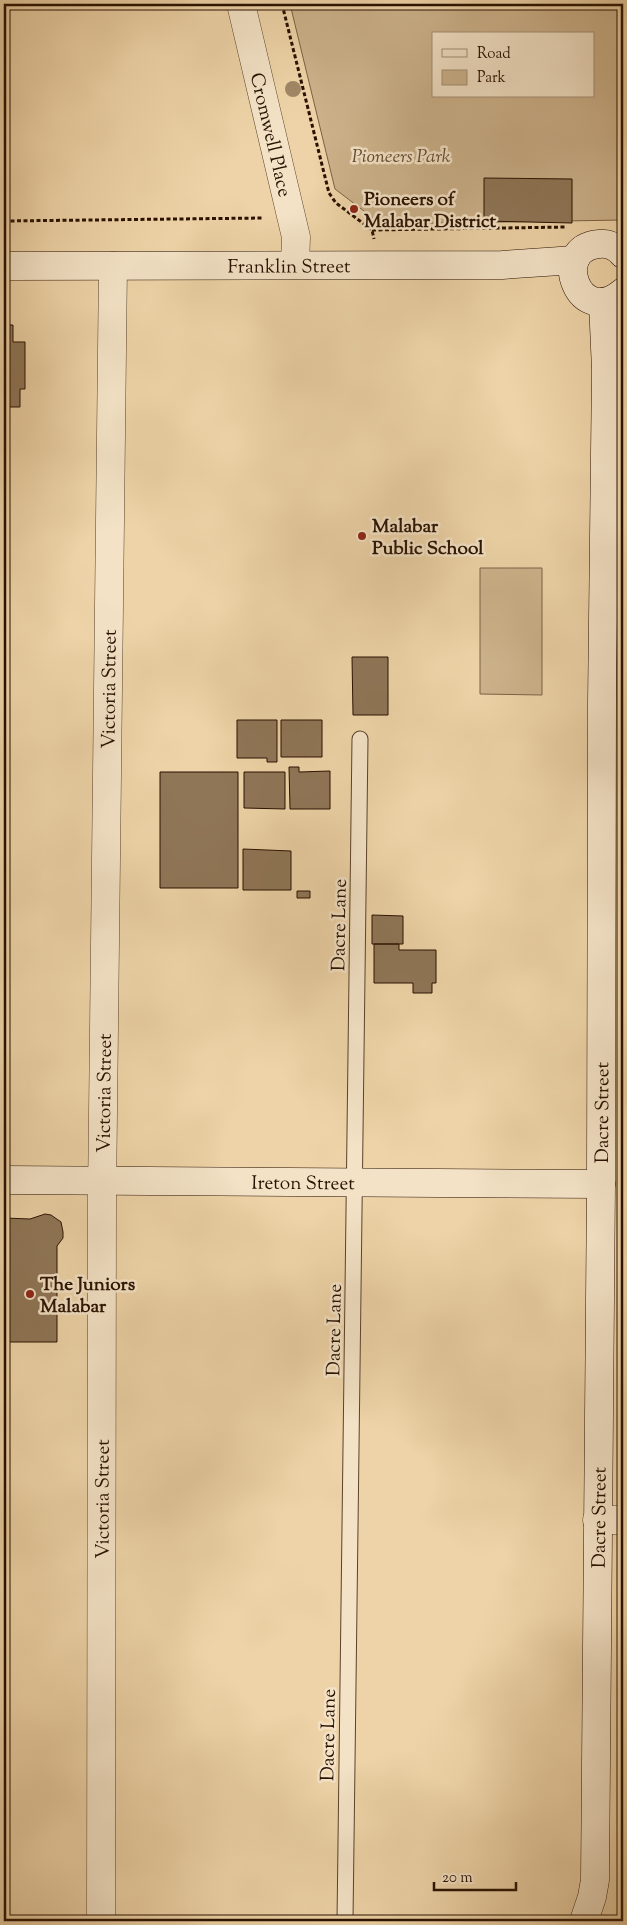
<svg xmlns="http://www.w3.org/2000/svg" width="627" height="1925" font-family="'Sorts Mill Goudy',serif">
  <rect width="100%" height="100%" fill="#edd3a7"/>
  <filter id="stains"><feTurbulence type="fractalNoise" baseFrequency=".004" numOctaves="4"/><feColorMatrix values="0 0 0 0 .2 0 0 0 0 .09 0 0 0 0 .02 0 0 0 .5 -.17"/></filter>
  <radialGradient id="worn" r=".72"><stop offset=".6" stop-color="#630" stop-opacity="0"/><stop offset="1" stop-color="#630" stop-opacity=".3"/></radialGradient>
  <path fill="#ccb28b" stroke="#7a6246" fill-rule="evenodd" d="M290,4H623V220L381,224L335,189ZM433,34H593V96H433Z
    M480,568H542V695L480,694Z"/>
  <path fill="#8f7657" stroke="#291100" d="M365,4H414V9L365,8Z
    M484,178L572,179V223L484,221Z
    M4,325H13V342H25V389H20V407H4Z
    M352,657H388V715H353Z
    M237,720H277V762H267V758H237Z
    M281,720H322V757H281Z
    M289,767H299V772L330,771V809H290Z
    M160,772H238V888H160Z
    M244,772H285V809L244,808Z
    M243,849L291,851V890H243Z
    M297,891H310V898H297Z
    M372,915L403,916V944H372Z
    M374,944H399V950H436V983H432V993H413V983H374Z
    M45,1214L51,1215L61,1222L63,1232V1238L57,1246V1342H4V1218L30,1219Z"/>
  <g fill="none" stroke-linecap="round" stroke-linejoin="round">
    <defs>
      <path id="lane" d="M345,1921L360,739"/>
      <g id="street">
        <path id="s1" d="M241,4L296,237L295,265"/>
        <path d="M597,1520H623"/>
        <path id="s2" d="M101,1921L102,1198L113,266"/>
      </g>
      <g id="secondary">
        <path d="M623,254C617,247 608,243 599,244C549,248 579,330 623,292"/>
        <path id="s3" d="M4,266L502,265L575,260"/>
        <path id="s4" d="M4,1180L601,1184"/>
        <path id="s5" d="M584,1921L592,1897L595,1880L601,1184L602,703L606,370L603,302"/>
      </g>
    </defs>
    <use href="#lane" stroke="#5a422a" stroke-width="17"/>
    <use href="#street" stroke="#5a422a" stroke-width="29"/>
    <use href="#secondary" stroke="#291100" stroke-width="29"/>
    <path stroke="#291100" stroke-width="3" stroke-dasharray="4 2.5" stroke-linecap="butt" d="M282,4L329,193L336,203L372,230L374,239
      M4,221L263,218
      M372,230L567,227
      M618,1921L619,1909"/>
    <use href="#lane" stroke="#f3e2c6" stroke-width="15"/>
    <use href="#street" stroke="#f3e2c6" stroke-width="28"/>
    <use href="#secondary" stroke="#f3e2c6" stroke-width="28"/>
  </g>
  <circle fill="#a18766" cx="293" cy="89" r="8"/>
  <g fill="#8f2418" stroke="#f3e2c6" stroke-width="2">
    <circle cx="354" cy="209" r="5"/>
    <circle cx="362" cy="536" r="5"/>
    <circle cx="30" cy="1294" r="5"/>
  </g>
  <g text-anchor="middle" stroke-width="5" stroke-linejoin="round" paint-order="stroke">
    <g font-size="19" fill="#291100" stroke="#f3e2c6">
      <text dy="7" stroke="none"><textPath href="#s1" startOffset="134">Cromwell Place</textPath></text>
      <text dy="7" stroke="none"><textPath href="#s3" startOffset="285">Franklin Street</textPath></text>
      <text dy="7" stroke="none"><textPath href="#s2" startOffset="1232">Victoria Street</textPath></text>
      <text transform="translate(338 925) rotate(-89)" y="7">Dacre Lane</text>
      <text dy="7" stroke="none"><textPath href="#s2" startOffset="828">Victoria Street</textPath></text>
      <text dy="7" stroke="none"><textPath href="#s5" startOffset="810">Dacre Street</textPath></text>
      <text dy="7" stroke="none"><textPath href="#s4" startOffset="299">Ireton Street</textPath></text>
      <text transform="translate(333 1330) rotate(-89)" y="7">Dacre Lane</text>
      <text dy="7" stroke="none"><textPath href="#s2" startOffset="422">Victoria Street</textPath></text>
      <text dy="7" stroke="none"><textPath href="#s5" startOffset="405">Dacre Street</textPath></text>
      <text transform="translate(327 1735) rotate(-89)" y="7">Dacre Lane</text>
    </g>
    <g font-size="19" font-style="italic" fill="#624931" stroke="#f3e2c6">
      <text x="401" y="162">Pioneers Park</text>
    </g>
    <g font-size="19" font-weight="bold" fill="#291100" stroke="#f3e2c6" text-anchor="start">
      <text x="364" y="205">Pioneers of<tspan x="364" dy="22">Malabar District</tspan></text>
      <text x="372" y="532">Malabar<tspan x="372" dy="22">Public School</tspan></text>
      <text x="40" y="1290">The Juniors<tspan x="40" dy="22">Malabar</tspan></text>
    </g>
  </g>
  <rect width="627" height="1925" fill="none" stroke="#edd3a7" stroke-width="20"/>
  <rect x="5" y="5" width="617" height="1915" fill="none" stroke="#291100" stroke-width="2.5"/>
  <rect x="10" y="10" width="607" height="1905" fill="none" stroke="#291100"/>
  <rect x="432" y="32" width="162" height="65" fill="#f3e2c6" stroke="#a28e77"/>
  <rect x="442" y="49" width="25" height="8" fill="#f3e2c6" stroke="#a28e77"/>
  <text x="477" y="58" font-size="15" fill="#291100">Road</text>
  <rect x="442" y="70" width="25" height="15" fill="#ccb28b" stroke="#a28e77"/>
  <text x="477" y="82" font-size="15" fill="#291100">Park</text>
  <path d="M434 1882v8h82v-8" fill="none" stroke="#291100" stroke-width="2.5"/>
  <text x="442" y="1882" font-size="15" fill="#291100" stroke="#f3e2c6" stroke-width="4" paint-order="stroke">20 m</text>
  <rect width="100%" height="100%" filter="url(#stains)"/>
  <rect width="100%" height="100%" fill="url(#worn)"/>
</svg>
